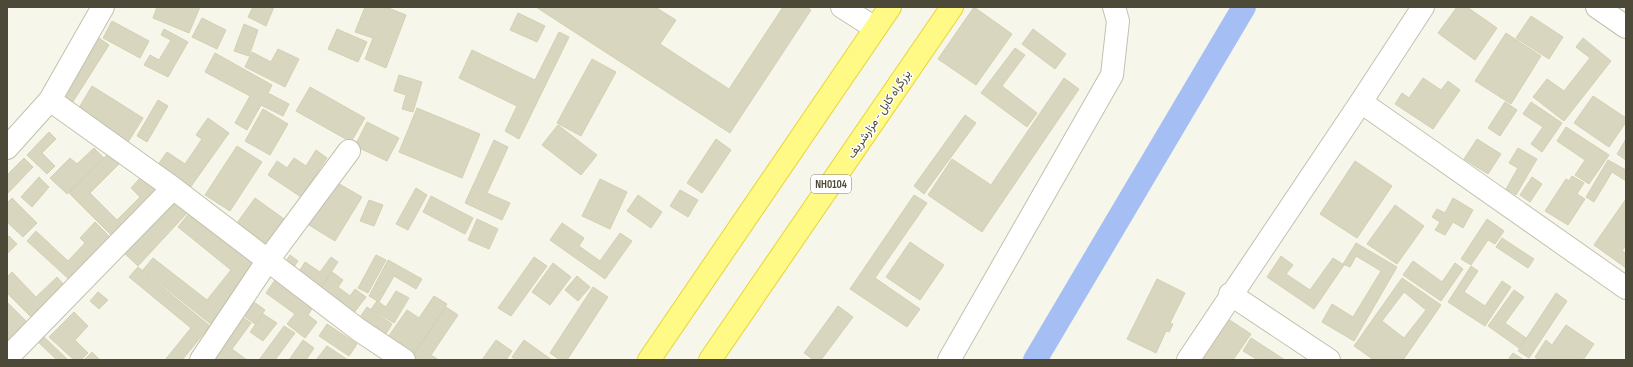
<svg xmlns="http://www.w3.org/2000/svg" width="1633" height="367" font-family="'Sofia Sans Condensed',Vazirmatn,sans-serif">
  <rect width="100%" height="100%" fill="#f6f6eb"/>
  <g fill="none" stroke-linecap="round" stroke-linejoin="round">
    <path stroke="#a5bff5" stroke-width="24" d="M1035,360L1244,7"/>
  </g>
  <path fill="#d9d6c0" stroke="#d4d0b2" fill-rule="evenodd" d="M157,7H200L189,33L153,18Z
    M253,7H274L266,26L248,17Z
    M365,7H386L406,15L386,68L365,59L373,38L355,32Z
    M536,7H655L676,20L660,44L729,89L783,7H806L811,10L730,133Z
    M974,7L1012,34L976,85L938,59Z
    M1457,7H1467L1497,28L1475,60L1438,33Z
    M518,13L545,26L537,42L510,30Z
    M1531,16L1563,37L1549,59L1516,38Z
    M202,18L226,30L217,49L192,37Z
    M112,21L149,41L140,58L103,38Z
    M244,24L258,30L249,56L234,51Z
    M164,29L188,42L168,77L144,65L150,55L159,60L171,40L161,35Z
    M337,29L367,42L358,62L328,49Z
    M1033,29L1066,54L1055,69L1022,44Z
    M559,32L569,37L519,139L505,131L517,106L459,78L472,50L535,80Z
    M1506,33L1541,56L1511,104L1475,81Z
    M96,36L109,45L69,108L56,99Z
    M1583,38L1611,61L1564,121L1533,97L1547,79L1564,91L1590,58L1576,47Z
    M1015,48L1025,55L1002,86L1037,113L1027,127L981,93Z
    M278,49L299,59L285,87L245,67L252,52L271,62Z
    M215,53L272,85L268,93L289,104L283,116L261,105L247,130L235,123L250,96L205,72Z
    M592,59L616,72L581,136L557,123Z
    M399,75L422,82L413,112L402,109L406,95L394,91Z
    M1064,78L1079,89L982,232L928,195L952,159L991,185Z
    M1423,78L1441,90L1448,81L1460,90L1433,129L1395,104L1402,93L1409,98Z
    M92,86L143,118L125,147L74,116Z
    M310,87L365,118L351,142L296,111Z
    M1593,96L1626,118V122L1609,147L1574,123Z
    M158,100L168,106L147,142L137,136Z
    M1505,102L1517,110L1500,136L1488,128Z
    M1531,102L1562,123L1542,152L1531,144L1543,127L1523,114Z
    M417,108L480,134L462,178L399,152Z
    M263,109L288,124L270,155L245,141Z
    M965,115L976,123L924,194L914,186Z
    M208,118L229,133L187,192L155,169L167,152L185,164L202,139L196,135Z
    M367,122L399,138L387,161L355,146Z
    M558,125L597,155L581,175L542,145Z
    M1566,127L1609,155L1589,184L1575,175L1585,160L1557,141Z
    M49,132L56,139L42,153L55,166L47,174L27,155Z
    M716,139L731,150L702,193L687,183Z
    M1477,139L1501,154L1488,174L1464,159Z
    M1626,139V160L1617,154Z
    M494,140L508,147L487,193L510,203L502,220L465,203Z
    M237,146L262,162L230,211L205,195Z
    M94,148L104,158L67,194L50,178L70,158L77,164Z
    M1518,148L1537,159L1516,195L1506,189L1518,168L1509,163Z
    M113,149L124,159L90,193L117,220L140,197L131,188L141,177L159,194L115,239L69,193Z
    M316,150L327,158L301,197L268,175L277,161L287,168L294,158L306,166Z
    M24,158L33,167L7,194V175Z
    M1608,160L1626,170V181L1612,172L1594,202L1586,197Z
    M1355,161L1392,186L1357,238L1320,214Z
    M1572,176L1584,183L1577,194L1585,199L1568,225L1545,211L1566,179L1569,181Z
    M39,177L49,187L32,207L21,197Z
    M1532,177L1542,184L1530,202L1520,195Z
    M600,179L627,192L610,229L582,216Z
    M336,182L362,197L335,241L309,225Z
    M416,188L427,195L408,230L396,224Z
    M680,190L698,200L688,217L670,206Z
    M638,195L662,212L651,228L627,211Z
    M914,195L927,203L875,278L920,309L907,327L850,289Z
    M431,196L473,218L465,234L423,212Z
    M173,197L188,212L138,266L122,251Z
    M12,198L37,223L23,237L7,222V203Z
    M255,198L291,224L273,249L237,223Z
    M1453,198L1473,210L1463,228L1453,222L1445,235L1435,230L1440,222L1432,217L1437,209L1445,213Z
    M1626,199V245L1622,251L1626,253V268L1594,245Z
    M369,200L383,205L374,226L360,221Z
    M1395,205L1424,226L1397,264L1367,244Z
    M190,212L259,267L212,325L143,270L153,258L207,300L231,270L178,227Z
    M477,219L498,229L489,249L468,240Z
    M1487,219L1504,231L1495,244L1488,240L1471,265L1461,259Z
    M95,222L111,238L71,281L27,241L36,231L68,261L85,243L80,238Z
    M562,223L584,238L579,246L600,261L620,233L632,241L605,279L550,240Z
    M9,236L17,244L7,254V238Z
    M1502,238L1534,259L1528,268L1496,247Z
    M910,242L944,265L920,300L886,277Z
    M1356,243L1397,267L1354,341L1322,322L1332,304L1353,317L1381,271L1356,256L1350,267L1343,264Z
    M290,255L298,261L291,271L283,266Z
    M376,255L386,260L368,293L358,288Z
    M1281,256L1293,265L1286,274L1310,290L1333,258L1344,265L1314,309L1267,277Z
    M331,257L338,262L319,290L297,275L305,262L320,272Z
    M534,257L547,266L511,316L498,308Z
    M388,260L422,279L416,289L394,276L379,302L369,296Z
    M1413,261L1442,282L1455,263L1463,269L1441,301L1403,275Z
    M553,263L571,277L550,305L532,292Z
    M1471,266L1478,271L1464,292L1485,306L1502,281L1511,287L1485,326L1448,302Z
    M138,267L210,326L182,360H165L191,328L129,277Z
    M12,272L36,297L57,277L65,286L32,318L7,293V277Z
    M332,272L343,280L338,287L350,296L355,289L366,297L353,314L319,291Z
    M577,276L590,287L578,301L565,290Z
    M1402,278L1441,305L1403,360H1374L1354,346ZM1404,292L1426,310L1404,338L1382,321Z
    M1157,279L1185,293L1170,323L1173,324L1169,332L1166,331L1156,353L1127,339Z
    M275,280L313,307L308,315L317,322L305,338L287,324L295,314L266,293Z
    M593,287L608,297L567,360H560L550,353Z
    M1514,290L1524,297L1505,323L1526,338L1519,348L1488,326Z
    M396,291L409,298L394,323L371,309L377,301L386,307Z
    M98,292L108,300L99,309L90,301Z
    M1556,293L1567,301L1529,358L1518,351Z
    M434,296L447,304L412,357L386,340L407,310L419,318Z
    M250,299L265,310L255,324L240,313Z
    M7,302L28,323L7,345Z
    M838,306L853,317L821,360H814L804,353Z
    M367,307L392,324L382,340L356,323Z
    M446,307L458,315L431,355L439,360H416L412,357Z
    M74,312L88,326L75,340L88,353L81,360H74L49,337Z
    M238,314L251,323L232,349L247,360H218L209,353Z
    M263,314L277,323L263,341L250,332Z
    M1228,319L1251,334L1233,360H1201Z
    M327,324L357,344L349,356L319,336Z
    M1566,325L1594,344L1583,360H1539L1535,357L1546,340L1552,345Z
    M284,326L295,333L275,360H259Z
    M40,333L68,360H57L35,339Z
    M1251,338L1285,360H1258L1243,351Z
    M303,340L314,348L306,360H289Z
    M496,340L512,351L506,360H482Z
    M524,340L552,360H516L512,357Z
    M327,346L348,360H316Z
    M92,352L100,360H84Z
    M1513,353L1524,360H1508Z"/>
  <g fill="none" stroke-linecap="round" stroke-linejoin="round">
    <defs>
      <path id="minor" d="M842,7L875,28
        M1597,7L1626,27
        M50,100L173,188L359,330L404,360
        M1361,102L1626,288
        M7,148L50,100L103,7
        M1230,294L1329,360
        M7,358L173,188
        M201,360L268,260L349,151
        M949,360L1112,75L1118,21L1114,7
        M1188,360L1361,102L1423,7"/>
      <path id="trunk" d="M649,360L890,7
        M710,360L952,7"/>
    </defs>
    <use href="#minor" stroke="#c3c1ad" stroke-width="24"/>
    <use href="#trunk" stroke="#e8d534" stroke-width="24"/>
    <use href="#minor" stroke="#fff" stroke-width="22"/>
    <use href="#trunk" stroke="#fff985" stroke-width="22"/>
  </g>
  <g text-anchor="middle" stroke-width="3" stroke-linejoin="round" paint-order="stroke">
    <rect fill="#fff" stroke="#828074" stroke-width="1" x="811" y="175" width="40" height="18" rx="3"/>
    <g font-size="11" font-weight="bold" fill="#4c4938">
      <text x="831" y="188">NH0104</text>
    </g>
    <g font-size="12" fill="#4c4938" stroke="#fff">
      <text transform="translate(879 114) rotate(-56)" y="4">بزرگراه کابل - مزارشریف</text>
    </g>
  </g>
  <rect width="1633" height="367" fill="none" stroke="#4c4938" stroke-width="16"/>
</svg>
